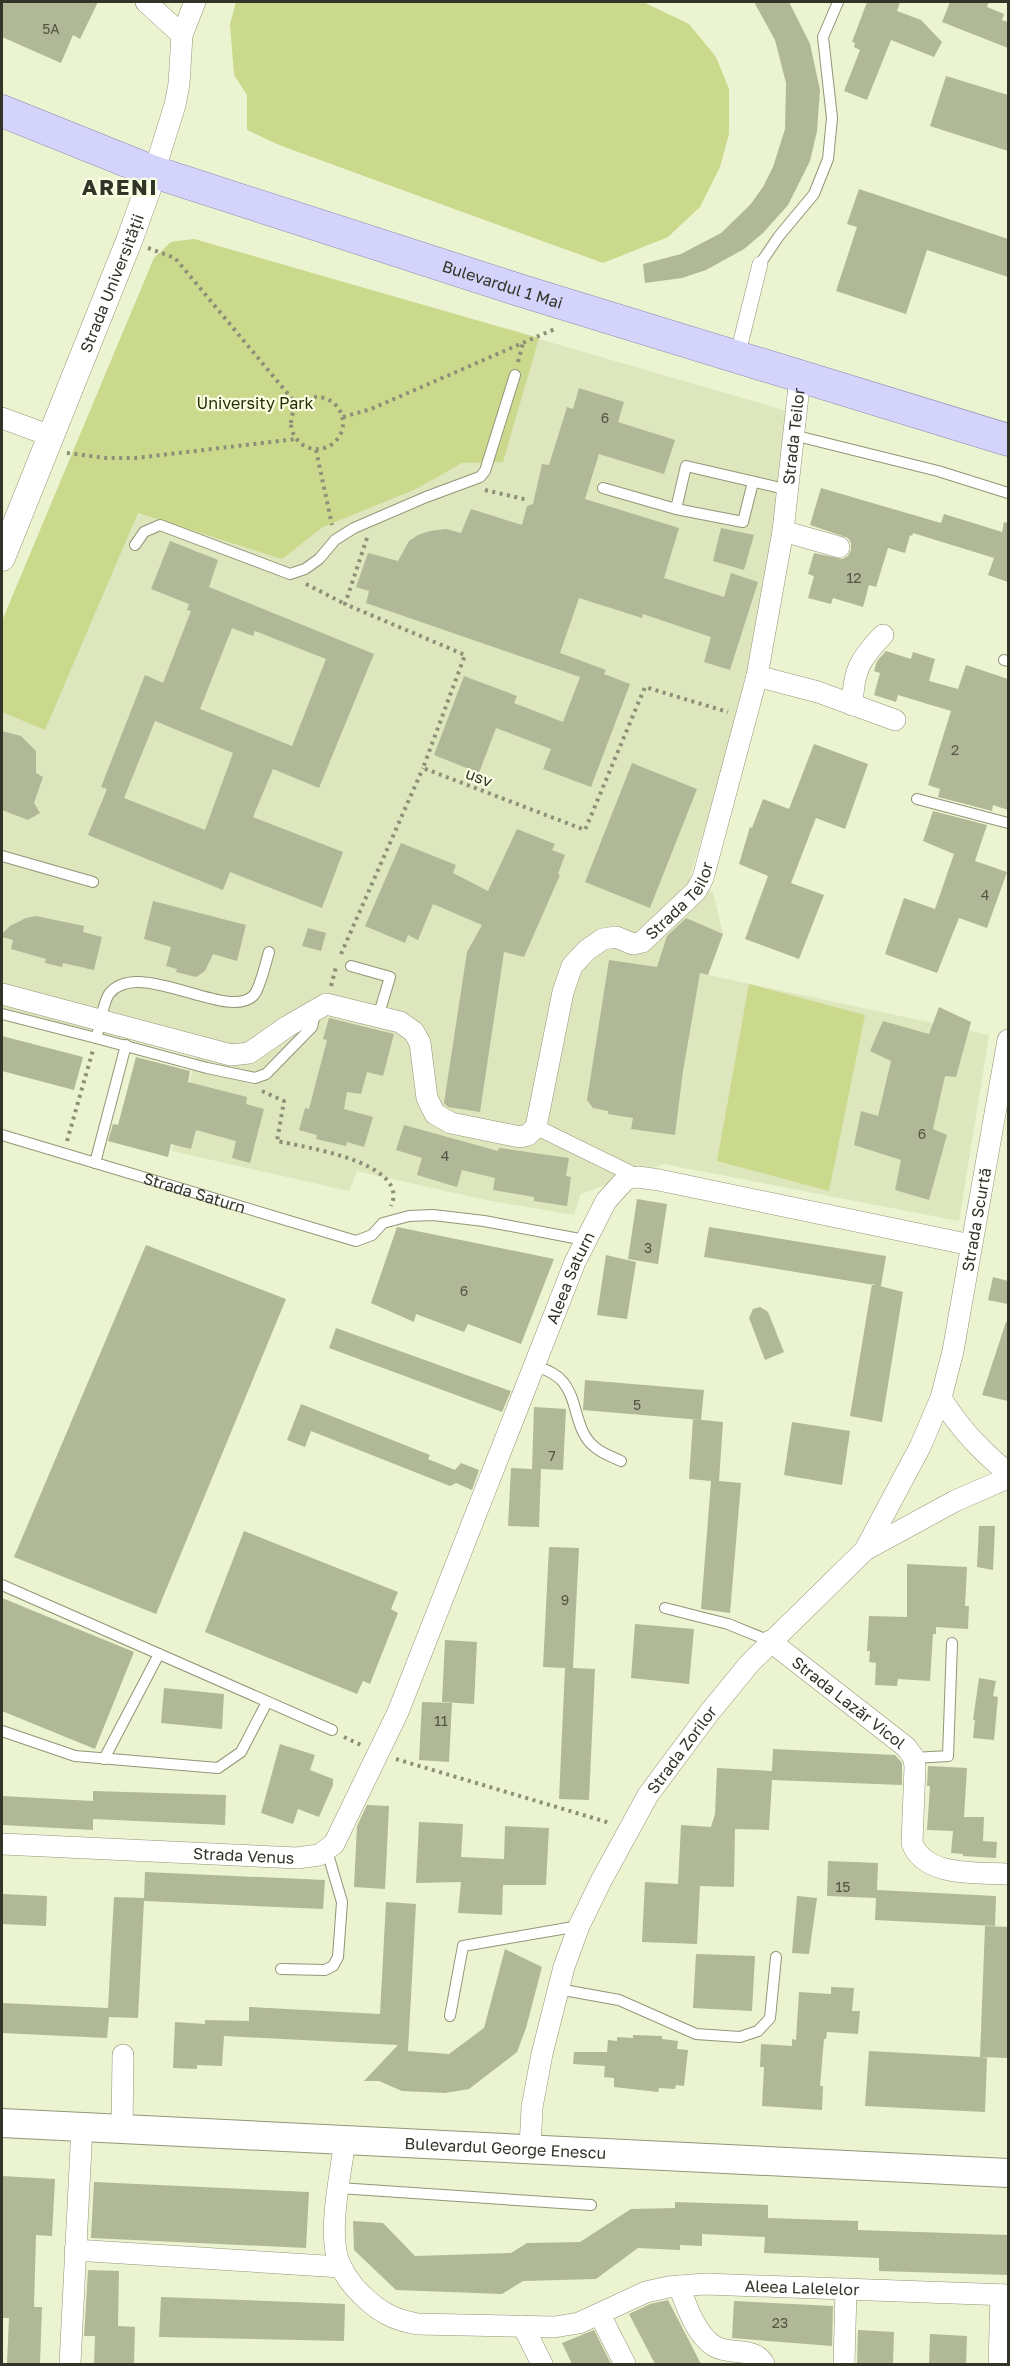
<svg xmlns="http://www.w3.org/2000/svg" width="1010" height="2366" font-family="'Golos Text',sans-serif">
  <rect width="100%" height="100%" fill="#ebf3d0"/>
  <path fill="#dde6bc" d="M194,239L787,411L776,528L744,699L689,880L713,892L723,934L708,975L989,1035L959,1221L664,1164L581,1194L574,1215L486,1200L357,1171L349,1191L172,1151L196,1057L2,1008V621L154,258L171,242Z"/>
  <path fill="#cbd98d" d="M236,2H643L689,24L716,57L729,89V134L720,167L700,207L668,237L603,263L279,145L247,130V95L234,75L230,24Z
    M194,239L539,338L503,462L462,463L416,489L323,527L282,559L138,513L45,730L2,712V621L154,258L171,242Z
    M749,984L865,1015L829,1191L717,1161Z"/>
  <path fill="#b1b897" fill-rule="evenodd" d="M2,2H98L80,39L73,35L61,63L2,37Z
    M754,2H789L810,44L820,90L817,131L810,161L788,205L763,233L744,249L706,270L682,278L645,283L643,264L681,254L721,233L750,205L763,187L773,167L785,129L786,83L775,40Z
    M867,2H900L897,11L921,20L942,42L934,57L891,40L867,100L844,91L860,50L854,47L855,43L852,42Z
    M950,2H989L987,7L1004,14L1002,20L1008,22V48L942,22Z
    M946,76L1008,95V151L930,126Z
    M859,189L1008,239V277L927,250L906,314L836,291L857,227L847,224Z
    M579,388L624,402L618,422L675,440L664,474L599,454L585,499L679,528L664,578L724,597L731,573L758,582L730,670L704,662L711,637L643,614L642,618L579,598L560,653L606,670L604,674L630,684L591,787L543,769L551,749L496,728L479,773L434,755L464,676L517,696L514,703L563,722L580,677L366,603L369,591L356,587L368,553L398,561L409,541L418,535L430,531L446,529L461,533L471,509L522,525L527,506L533,504L542,464L549,465L567,407L573,409Z
    M821,488L941,523L944,514L1002,532L1004,522L1008,523V582L988,575L994,558L913,533L912,536L910,535L905,553L888,548L876,587L869,585L863,607L833,598L831,604L808,598L814,576L808,574L814,553L842,559L848,556L851,550V543L848,538L810,525Z
    M721,528L754,535L744,570L713,561Z
    M170,541L218,560L209,587L374,654L319,788L273,769L253,817L343,852L322,908L230,872L223,890L88,835L107,789L101,787L145,675L163,683L191,611L187,610L189,604L151,589ZM232,628L253,636L255,631L326,659L292,746L200,709ZM155,721L233,753L205,830L124,798Z
    M886,651L911,659L913,652L935,659L929,681L958,689L966,665L1008,679V810L993,805L992,811L938,797L940,789L928,785L951,711L898,695L896,702L874,695L880,673L874,671L877,661Z
    M2,731L21,736L36,751V773L43,777L34,803L40,813L28,820L2,810Z
    M814,744L868,764L845,829L816,818L791,883L824,895L799,959L745,939L768,876L739,864L750,827L752,828L763,799L789,809Z
    M632,763L697,789L650,908L585,882Z
    M933,811L987,825L975,861L1007,872L987,928L959,918L937,973L885,954L904,898L935,909L954,854L923,841Z
    M517,829L555,844L552,850L565,855L558,874L560,875L524,957L504,952L480,1112L448,1107L444,1103L467,952L482,925L433,904L418,940L408,935L405,943L365,926L401,843L456,865L453,873L488,891Z
    M153,901L246,925L237,961L213,954L205,971L196,977L176,972L177,969L166,966L171,947L144,939Z
    M36,916L84,926L83,932L102,937L94,970L63,963L62,967L45,963L46,959L11,949L13,940L2,937V934L10,926L26,918Z
    M686,918L723,934L708,975L700,973L683,1071L675,1135L631,1129L633,1118L608,1114V1111L593,1108L587,1100L609,960L657,967L667,936Z
    M308,928L326,933L321,951L302,946Z
    M939,1007L971,1022L956,1077L945,1076L933,1129L947,1135L929,1200L895,1190L901,1160L854,1145L861,1111L878,1116L891,1061L870,1051L883,1021L929,1034Z
    M329,1018L394,1034L383,1076L367,1072L361,1094L347,1092L344,1109L373,1117L364,1147L347,1142L346,1146L316,1139L317,1135L299,1130L305,1108L309,1109L327,1040L323,1039Z
    M2,1036L83,1057L74,1090L2,1071Z
    M136,1057L190,1071L188,1082L247,1097L246,1104L264,1109L250,1163L232,1158L236,1141L196,1130L191,1149L171,1144L168,1157L108,1141L113,1124L118,1125Z
    M404,1125L498,1151L499,1148L569,1158L566,1176L571,1177L567,1206L534,1201V1197L493,1190L495,1178L462,1170L457,1187L417,1175L422,1158L396,1150Z
    M637,1199L667,1204L658,1264L628,1259Z
    M397,1227L554,1259L521,1344L468,1324L464,1332L416,1314L414,1322L371,1303Z
    M709,1227L886,1256L881,1286L704,1257Z
    M146,1245L286,1299L156,1614L14,1557Z
    M606,1255L636,1262L627,1319L597,1315Z
    M993,1277L1008,1281V1304L988,1300Z
    M872,1284L903,1292L882,1422L850,1416Z
    M760,1307L768,1312L784,1352L765,1360L749,1318L753,1309Z
    M1006,1322L1008,1323V1401L982,1395Z
    M336,1328L511,1391L502,1412L329,1348Z
    M585,1380L704,1390L701,1420L583,1410Z
    M301,1404L430,1455L428,1459L455,1470L461,1463L479,1470L472,1490L456,1483L450,1486L311,1431L305,1447L287,1440Z
    M534,1407L566,1409L563,1470L541,1469L539,1527L508,1526L511,1468L532,1469Z
    M693,1419L723,1422L719,1481L741,1483L730,1613L701,1609L711,1481L689,1479Z
    M792,1422L850,1431L842,1485L784,1475Z
    M979,1526H995L993,1570L977,1567Z
    M244,1531L398,1592L391,1609L398,1613L370,1684L363,1681L357,1694L205,1632Z
    M549,1547L579,1548L573,1668L595,1669L589,1800L559,1799L565,1668L543,1667Z
    M907,1564L967,1567L965,1606H969L968,1629L936,1627V1634H933L930,1681L898,1679L897,1686L875,1685L876,1663L869,1662L870,1651H867L869,1616L907,1617Z
    M2,1598L134,1652L95,1749L2,1711Z
    M635,1624L694,1629L689,1684L631,1678Z
    M445,1640L477,1642L474,1704L442,1702Z
    M979,1678L996,1681L993,1696L998,1697L994,1740L973,1738L975,1720H973Z
    M164,1688L224,1694L222,1729L161,1723Z
    M422,1702L452,1703L449,1762L419,1760Z
    M280,1744L315,1755L310,1770L333,1779V1785L319,1817L298,1809L293,1824L261,1813Z
    M773,1749L895,1755L902,1763V1785L772,1780L769,1830L735,1829L734,1887L700,1886L697,1944L642,1942L645,1882L678,1884L681,1825L711,1827L715,1814L717,1768L772,1771Z
    M928,1766L967,1768L964,1817H984L983,1841L997,1842L996,1858L963,1856V1854L951,1853L953,1831L927,1830L930,1786H927Z
    M93,1791L226,1795L225,1825L93,1819V1830L2,1825V1796L93,1801Z
    M367,1805L389,1806L385,1889L354,1887L357,1826Z
    M419,1822L463,1824L461,1857L504,1859L505,1826L549,1828L546,1885H503L502,1915L458,1913L461,1882L416,1883Z
    M828,1861L878,1863L877,1890L996,1896L995,1926L875,1920L876,1898L827,1896Z
    M145,1872L325,1880L323,1909L144,1901L138,2018L109,2017L107,2038L2,2033V2003L108,2008L114,1897L144,1898Z
    M2,1894L47,1896L46,1926L2,1924Z
    M797,1896L817,1898L809,1954L792,1953Z
    M386,1902L416,1904L408,2051L449,2054L484,2028L505,1949L542,1967L526,2028L517,2052L469,2089L445,2093L402,2091L379,2081H364L398,2045L224,2036L222,2066L197,2065V2069L173,2068L175,2022L205,2024V2020L249,2021V2007L380,2014Z
    M985,1926L1008,1927V2058L981,2057L987,2058L985,2112L865,2106L869,2051L980,2057Z
    M696,1954L755,1956L752,2011L693,2008Z
    M831,1987L854,1988L852,2011H860L858,2034L827,2032L826,2039H824L820,2086H823L822,2110L762,2106L764,2067H760L761,2044L792,2046V2039L796,2040L799,1992L831,1994Z
    M633,2035L662,2036V2039L678,2041L677,2049L688,2050L684,2086L676,2085L675,2089L659,2088L658,2092L614,2087V2078L604,2077L605,2066L573,2064L574,2052H607L608,2040L617,2041V2037L633,2038Z
    M2,2176L55,2179L52,2236L36,2235L34,2307H42L40,2364H7L9,2318H2Z
    M94,2182L309,2192L306,2248L91,2238Z
    M675,2202L768,2205V2218L858,2221V2230L1008,2235V2275L879,2271V2258L764,2253L765,2237L702,2234V2246L680,2245V2250L638,2248L596,2279L523,2281L502,2294L396,2290L354,2250L353,2221L383,2223L415,2256L511,2253L527,2243L580,2242L631,2209L675,2208Z
    M88,2270L119,2271L118,2326L135,2327L134,2364H94L95,2336H84Z
    M161,2297L345,2304L344,2341L159,2337Z
    M668,2300L701,2364H655L629,2314L650,2304Z
    M734,2301L833,2306L832,2346L732,2338Z
    M594,2330L611,2364H572L562,2343Z
    M858,2330L894,2332L893,2364H857Z
    M930,2334L967,2336L966,2364H929Z"/>
  <g fill="none" stroke-linecap="round" stroke-linejoin="round">
    <defs>
      <g id="service">
        <path d="M760,264L779,236L814,194L828,159L832,118L823,37L838,2"/>
        <path d="M793,435L938,471L1008,493"/>
        <path d="M603,488L676,509L743,522L753,482"/>
        <path d="M676,509L686,466L789,490"/>
        <path d="M135,545L144,532L160,525L290,574L305,569L319,559L335,540L354,528L426,497L480,477L485,471L515,375"/>
        <path d="M1004,660L1008,661"/>
        <path d="M917,799L1008,823"/>
        <path d="M2,856L93,882"/>
        <path d="M269,952C266,962 260,988 254,995C229,1023 138,956 109,994C103,1002 100,1027 96,1038L207,1068L255,1078L266,1074L312,1027L316,1010"/>
        <path d="M351,966L390,977L378,1017"/>
        <path d="M2,1014L96,1038"/>
        <path id="s1" d="M2,1135L356,1241L372,1235L383,1223L409,1216L433,1215L484,1221L585,1240"/>
        <path d="M95,1163L126,1045"/>
        <path d="M535,1365C545,1370 556,1373 563,1382C579,1401 574,1432 596,1448C603,1454 613,1457 621,1461"/>
        <path d="M2,1585L332,1730"/>
        <path d="M665,1608L728,1624L770,1641"/>
        <path d="M2,1731L75,1756L218,1768L241,1752L267,1702"/>
        <path d="M914,1758L948,1756L952,1643"/>
        <path d="M104,1759L159,1654"/>
        <path d="M281,1969L325,1970L333,1966L338,1957L342,1902L327,1851"/>
        <path d="M558,1989L619,2000L696,2034L740,2037L758,2031L770,2018L776,1957"/>
        <path d="M450,2016L463,1946L579,1926"/>
        <path d="M339,2188L591,2205"/>
      </g>
      <path id="pedestrian" d="M737,357L760,264
        M536,1127L638,1177"/>
      <g id="minor">
        <path d="M146,2L182,35"/>
        <path d="M154,172L175,105L179,84L182,35L195,2"/>
        <path d="M2,418L51,436"/>
        <path d="M783,531L839,547"/>
        <path d="M757,676L818,692L895,720"/>
        <path d="M852,705C854,670 859,660 883,635"/>
        <path id="s2" d="M2,994L231,1055L249,1053L288,1026L326,1004L400,1022L414,1032L420,1043L427,1098L435,1114L451,1123L520,1137L528,1135L536,1127L563,992L572,966L587,950L603,939L616,937L633,944L642,942L696,891L703,878L757,676L783,531L800,377"/>
        <path d="M941,1398C959,1428 981,1451 1008,1473"/>
        <path id="s3" d="M865,1550L920,1447L941,1398L953,1351L1008,1040"/>
        <path id="s4" d="M770,1641L906,1747L914,1758L915,1767L912,1843C925,1878 978,1872 1008,1874"/>
        <path id="s5" d="M2,1844L297,1858L319,1855L334,1844L398,1712L575,1262L606,1201L626,1179L638,1177L659,1180L971,1245"/>
        <path d="M122,2129L123,2055"/>
        <path id="s6" d="M345,2140C341,2172 329,2225 337,2256C341,2270 351,2285 362,2295C379,2312 394,2320 418,2324L554,2327L579,2323L646,2292L668,2287L705,2284L1008,2295"/>
        <path id="s7" d="M530,2149L532,2107L542,2054L564,1967L579,1926L601,1881L648,1795L709,1713L750,1663L865,1550L955,1501L1008,1478"/>
        <path d="M75,2250L341,2267"/>
        <path d="M679,2286C686,2305 696,2335 714,2346C731,2356 754,2346 764,2364"/>
        <path d="M600,2315L625,2364"/>
        <path d="M523,2326L542,2364"/>
        <path d="M70,2364L82,2127"/>
        <path d="M844,2364L846,2290"/>
        <path d="M999,2364L1001,2295"/>
      </g>
      <g id="tertiary">
        <path id="s8" d="M2,558L129,241L154,172"/>
      </g>
      <g id="secondary">
        <path id="s9" d="M2,2123L1008,2173"/>
      </g>
      <g id="primary">
        <path id="s10" d="M2,111L154,172L519,290L1008,440"/>
      </g>
    </defs>
    <use href="#service" stroke="#909777" stroke-width="12"/>
    <use href="#pedestrian" stroke="#909777" stroke-width="16"/>
    <use href="#minor" stroke="#909777" stroke-width="22"/>
    <use href="#tertiary" stroke="#909777" stroke-width="27"/>
    <use href="#secondary" stroke="#909777" stroke-width="30"/>
    <use href="#primary" stroke="#8988b0" stroke-width="33"/>
    <path stroke="#8b9078" stroke-width="4" stroke-dasharray="3 4.5" stroke-linecap="butt" d="M148,248L175,258L298,406
      M518,362L523,343
      M291 423a26 26 0 1 1 52 0a26 26 0 1 1-52 0Z
      M343,417L371,409L557,328
      M316,450L332,525
      M67,453L106,458H136L296,439
      M485,490L528,500
      M367,538L345,604L465,655L423,768L585,830L645,687L728,712
      M306,584L345,604
      M341,954L423,768
      M331,986L336,967
      M262,1091L284,1101L277,1141C303,1147 411,1162 391,1206
      M67,1141L93,1050
      M344,1737L361,1745
      M396,1759L610,1823"/>
    <use href="#service" stroke="#fff" stroke-width="10"/>
    <use href="#pedestrian" stroke="#fff" stroke-width="15"/>
    <use href="#minor" stroke="#fff" stroke-width="21"/>
    <use href="#tertiary" stroke="#fff" stroke-width="26"/>
    <use href="#secondary" stroke="#fff" stroke-width="28"/>
    <use href="#primary" stroke="#d4d3fb" stroke-width="32"/>
  </g>
  <g text-anchor="middle" stroke-width="4.5" stroke-linejoin="round" paint-order="stroke">
    <g font-size="14" fill="#515543">
      <text x="51" y="34">5A</text>
      <text x="605" y="423">6</text>
      <text x="854" y="583">12</text>
      <text x="955" y="755">2</text>
      <text x="985" y="900">4</text>
      <text x="922" y="1139">6</text>
      <text x="445" y="1161">4</text>
      <text x="648" y="1253">3</text>
      <text x="464" y="1296">6</text>
      <text x="637" y="1410">5</text>
      <text x="552" y="1461">7</text>
      <text x="565" y="1605">9</text>
      <text x="441" y="1726">11</text>
      <text x="843" y="1892">15</text>
      <text x="780" y="2328">23</text>
    </g>
    <g font-size="16" fill="#313427" stroke="#f9ffe3">
      <text dy="6" stroke="none"><textPath href="#s8" startOffset="296">Strada Universității</textPath></text>
      <text dy="6" stroke="none"><textPath href="#s10" startOffset="530">Bulevardul 1 Mai</textPath></text>
      <text dy="6" stroke="none"><textPath href="#s2" startOffset="1422">Strada Teilor</textPath></text>
      <text transform="translate(479 777) rotate(21)" y="6">usv</text>
      <text dy="6" stroke="none"><textPath href="#s2" startOffset="938">Strada Teilor</textPath></text>
      <text dy="6" stroke="none"><textPath href="#s1" startOffset="201">Strada Saturn</textPath></text>
      <text dy="6" stroke="none"><textPath href="#s3" startOffset="352">Strada Scurtă</textPath></text>
      <text dy="6" stroke="none"><textPath href="#s5" startOffset="950">Aleea Saturn</textPath></text>
      <text dy="6" stroke="none"><textPath href="#s4" startOffset="100">Strada Lazăr Vicol</textPath></text>
      <text dy="6" stroke="none"><textPath href="#s7" startOffset="434">Strada Zorilor</textPath></text>
      <text dy="6" stroke="none"><textPath href="#s5" startOffset="242">Strada Venus</textPath></text>
      <text dy="6" stroke="none"><textPath href="#s9" startOffset="504">Bulevardul George Enescu</textPath></text>
      <text dy="6" stroke="none"><textPath href="#s6" startOffset="620">Aleea Lalelelor</textPath></text>
    </g>
    <g font-size="16" fill="#272d04" stroke="#f9ffe3">
      <text x="255" y="409">University Park</text>
    </g>
    <g font-size="22" font-weight="bold" letter-spacing="1.5" fill="#313427" stroke="#f9ffe3">
      <text x="120" y="195">ARENI</text>
    </g>
  </g>
  <rect width="1010" height="2366" fill="none" stroke="#313427" stroke-width="6"/>
</svg>
